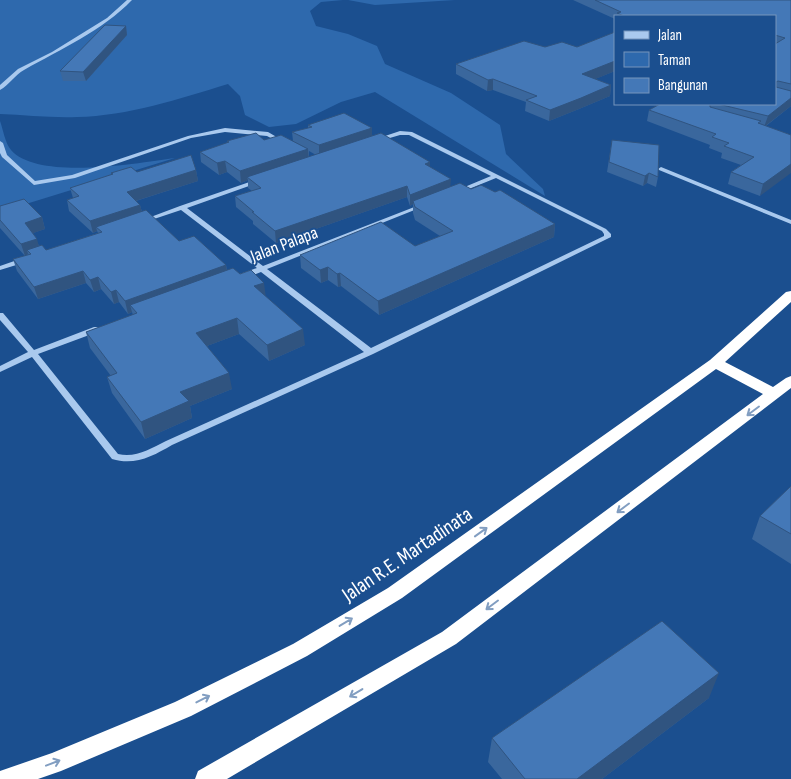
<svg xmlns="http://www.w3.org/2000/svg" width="791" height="779" font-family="'Sofia Sans Condensed',sans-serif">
  <rect width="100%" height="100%" fill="#1b4f8f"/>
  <path fill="#2e69ad" d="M0,0H343L321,2L310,11L316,26L348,34L377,46L385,64L451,93L500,125L506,154L543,189L545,196L375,92L341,102L296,124L269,127L245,115L240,96L228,84C179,99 128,116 77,117C52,118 25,115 0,114Z
    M348,0H455L375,5Z
    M0,121C3,129 5,143 11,150C38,181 138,163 175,158L0,212Z"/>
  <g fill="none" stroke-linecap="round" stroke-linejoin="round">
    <path fill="#a9c9ee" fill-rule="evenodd" d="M127,0H132C102,31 61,49 24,70C15,75 9,85 0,90V85L18,69L52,52L107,18Z
      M225,128L268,132L287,143L282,144L267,136L225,132L191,138L75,178L34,185L2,157L0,153V141L3,143L7,155L35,181L72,175L188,136Z
      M400,131L412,132L606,229L611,234V237L373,354L172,445C153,456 135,466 112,459L32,357L0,372V366L28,352L0,320V313H3L34,350L94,327H100L101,329L100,331L38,354L118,454C136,458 150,449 166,441L364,352L261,272L246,278H240V274L257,268L181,210L145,222H141L140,221L180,206L258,179L261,181L260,182L187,208L263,266L422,204H426L427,205L267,269L371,348L604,236V234L602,231L496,178L459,193H455V191L491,176L409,135H400L376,142L373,140Z
      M661,167L791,220V224L659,170L658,169Z
      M23,258L27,260L26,262L0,270V266Z"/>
    <path fill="#fff" fill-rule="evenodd" d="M791,291V302L725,362L773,387L786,378L791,376V388L456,644L227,779H195L198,771L442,632L763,394L716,369L402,598L307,656L191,716L61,771L38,779H0V771L52,753L175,702L293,644L388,588L710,360L786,292Z"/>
  </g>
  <path fill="#3a679d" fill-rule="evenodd" d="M573,0H791V106L766,126L791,135L760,196L728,184L731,172L741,165L721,158L722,153L709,148L710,145L647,121L649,110L660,104H775V16H615V19Z
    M126,26L127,35L86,81H63L60,71Z
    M615,32V71L595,79L611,85L610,96L579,109L549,121L525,111L526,102L493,90L487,91L456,74V64L545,47H577Z
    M308,125L372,128V136L430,162V167L450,186L471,189L555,224L554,237L379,315L341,286L338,287L328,280L321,283L301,268L300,255L415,246L440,236L415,220L413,213V204L410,206L407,197L276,243L253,224V221L236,207L235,196L252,191L248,188V180L241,183L227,172L219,175L201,162L200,152L227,143V141L264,140L293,141L292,132L308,128ZM309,151L316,155L309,157Z
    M612,140L658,177L656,187L647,183L643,186L607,172Z
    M196,170L198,181L136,201L140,205L142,212L179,241L226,265L227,270L266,297L305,345L269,361L239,334L207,346L232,389L190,406L192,418L145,439L112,393L107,377L111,376L90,348L86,332L133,315L132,312L128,314L119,302L114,304L101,289L94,292L86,283L38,299L17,271L13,259L25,256L0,228V206L42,217L45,229L33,233L39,246L46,250L98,233L97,231L93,233L69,211L67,200L73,198L70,188L111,175V173Z
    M791,486V564L752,539L760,516Z
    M709,698L602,779H502L488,762L492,738Z"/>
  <path fill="#305480" d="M126,26L127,35L86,81L83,72Z
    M615,61V71L581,85L582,74Z
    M493,79V90L487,91L488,80Z
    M611,85L610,96L579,109L549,121L550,110Z
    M791,98V106L764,127L768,116Z
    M372,128V139L319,156V145Z
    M308,149L309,160L247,177L248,180L241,183L240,171Z
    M225,161L227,172L219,175L217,163Z
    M430,162V173L425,164Z
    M791,162V173L760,196L763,184Z
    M196,170L198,181L129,203L127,192Z
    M649,173L647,183L643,186L645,176Z
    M451,179L450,190L413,201V204L410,206V195Z
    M407,186V197L276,243L275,231Z
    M140,205L143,216L96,227L97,231L93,233L90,221Z
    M42,217L45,229L28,235L25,223Z
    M555,224L554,237L379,315L378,301Z
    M37,239L40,250H27L28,254L25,256L21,244Z
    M226,265L228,277L130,305L132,312L128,314L125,301Z
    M328,267V280L321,283L320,270Z
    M83,271L86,283L38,299L34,287Z
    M340,273L341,286L338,287L337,274Z
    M98,277L101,289L94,292L90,280Z
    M264,283L266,298L254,286Z
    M116,290L119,302L114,304L111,292Z
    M237,318L239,334L199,349L196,333Z
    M303,329L305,345L269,361L267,345Z
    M229,373L232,389L190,406L192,418L145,439L141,422L180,392Z
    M719,673L709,698L602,779H577Z"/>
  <path fill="#4478b7" stroke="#305480" d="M595,0H791V84L778,81L776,82V87L791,91V98L768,116L718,104H775V44L785,38L775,35V16H624L617,13L621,12Z
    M105,25L126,26L83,72L60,71Z
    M615,32V61L582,74L611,85L581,98L550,110L526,100L537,96L493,79L488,80L456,64L524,41L545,47L562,42L577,47Z
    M660,104H710V107L761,121L758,123L791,135V164L763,184L731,172L754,157L724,146L729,143L712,137L716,134L649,110Z
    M344,113L372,128L319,145L292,132L312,127L308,125Z
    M256,133L264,140L281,135L308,149L240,171L225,161L217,163L200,152L229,142L227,141Z
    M381,133L430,162L425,164L451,179L410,195L407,186L275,231L252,212H254L235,196L261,188L247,177Z
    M612,140L659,145L658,177L649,173L645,176L609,162Z
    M191,155L196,170L127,192L140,205L90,221L67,200L79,196L70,188L113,174L111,173L131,167L137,172Z
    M460,183L471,189L481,185L495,192L500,190L555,224L378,301L340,273L337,274L328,267L320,270L300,255L381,222L415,246L453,231L415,207L413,201Z
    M24,199L42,217L25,223L37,239L21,244L0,220V206Z
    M146,210L179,241L194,236L226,265L125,301L116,290L111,292L98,277L90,280L83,271L34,287L13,259L31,254L27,250L42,245L46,250L102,232L96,227Z
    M233,268L240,274L251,270L264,283L254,286L303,329L267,345L237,318L196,333L229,373L180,392L189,401L141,422L107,377L117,373L86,332L137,313L130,305Z
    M791,486V534L760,516Z
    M662,621L719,673L577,779H525L492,738Z"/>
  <defs><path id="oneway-shaft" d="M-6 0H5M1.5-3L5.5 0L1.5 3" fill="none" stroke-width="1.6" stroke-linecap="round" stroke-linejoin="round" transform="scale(1.25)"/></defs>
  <g stroke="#829ec1">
    <use href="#oneway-shaft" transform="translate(753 411) rotate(143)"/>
    <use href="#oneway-shaft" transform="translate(623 508) rotate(143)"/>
    <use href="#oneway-shaft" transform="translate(481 532) rotate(-36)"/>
    <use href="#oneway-shaft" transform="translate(492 605) rotate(143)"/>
    <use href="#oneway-shaft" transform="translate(346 622) rotate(-31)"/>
    <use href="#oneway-shaft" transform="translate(356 693) rotate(149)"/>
    <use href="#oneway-shaft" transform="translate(203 699) rotate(-27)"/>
    <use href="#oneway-shaft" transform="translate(53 763) rotate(-21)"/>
  </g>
  <g text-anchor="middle" stroke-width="4" stroke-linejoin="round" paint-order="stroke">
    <g font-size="18" fill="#fff" stroke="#1b4f8f">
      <text transform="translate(284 244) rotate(-21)" y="6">Jalan Palapa</text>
    </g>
    <g font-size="21" fill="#fff" stroke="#1b4f8f">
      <text transform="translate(407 554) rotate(-34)" y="7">Jalan R.E. Martadinata</text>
    </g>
  </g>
  <rect x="614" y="15" width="162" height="90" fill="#1b4f8f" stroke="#7695bc"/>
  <rect x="624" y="31" width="25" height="8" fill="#a9c9ee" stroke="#7695bc"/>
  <text x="658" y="40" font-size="15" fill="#ffffff">Jalan</text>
  <rect x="624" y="52" width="25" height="15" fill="#2e69ad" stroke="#7695bc"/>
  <text x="658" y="65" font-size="15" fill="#ffffff">Taman</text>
  <rect x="624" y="78" width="25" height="15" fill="#4478b7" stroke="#7695bc"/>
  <text x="658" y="90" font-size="15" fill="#ffffff">Bangunan</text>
</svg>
